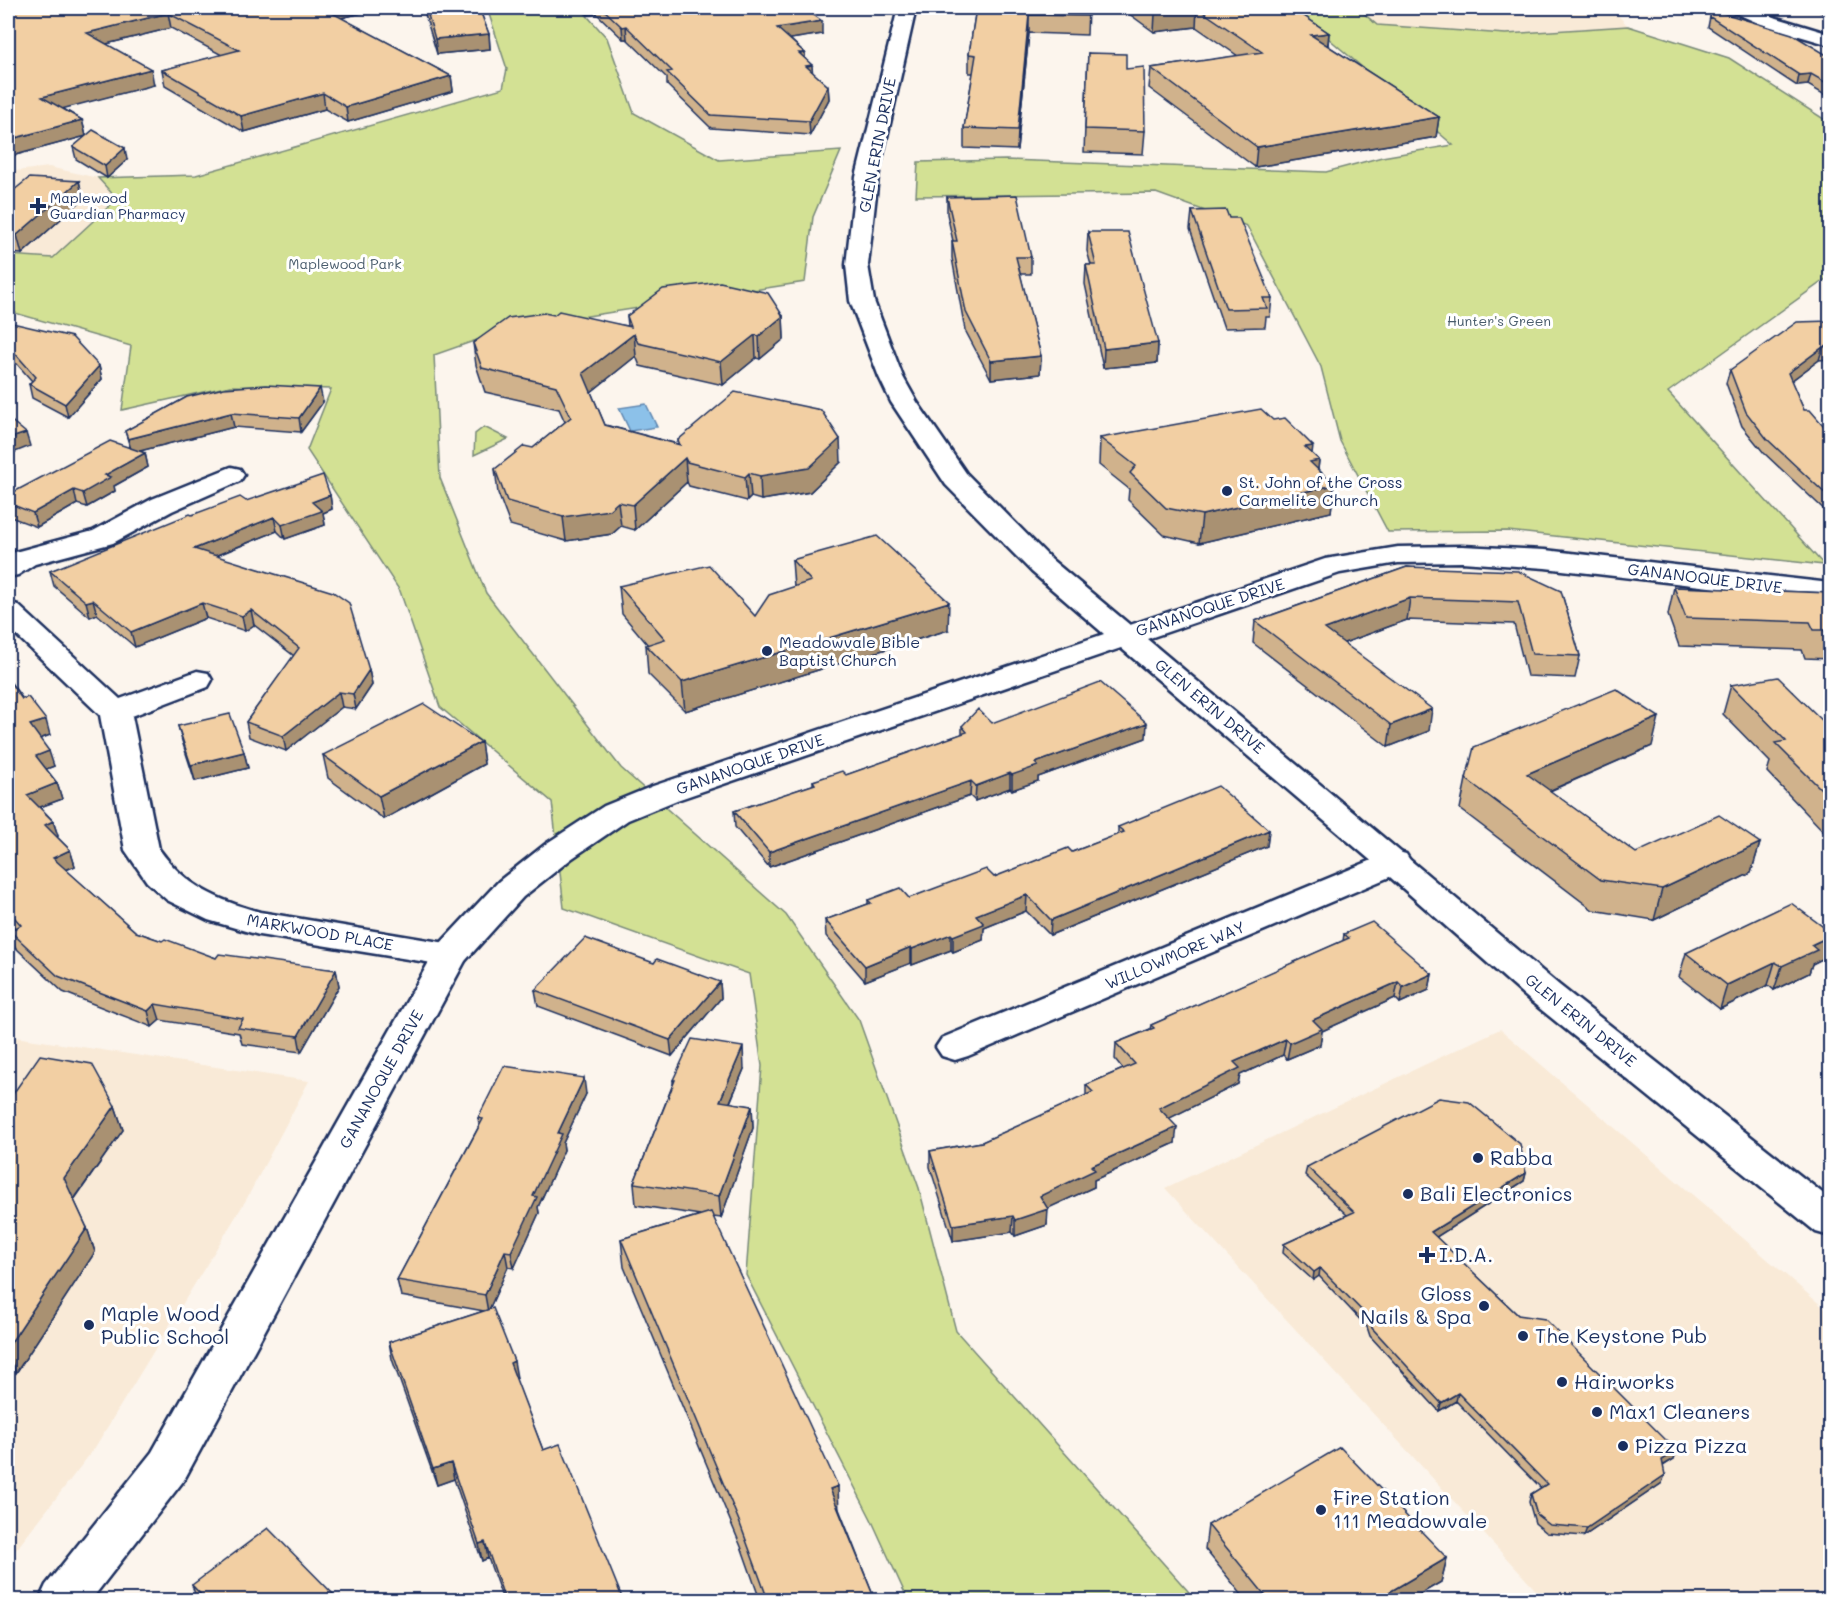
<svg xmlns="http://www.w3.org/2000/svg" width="1838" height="1608" font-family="Mali,sans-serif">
  <rect width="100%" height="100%" fill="#fcf5ed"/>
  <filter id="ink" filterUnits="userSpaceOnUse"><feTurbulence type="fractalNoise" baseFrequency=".0167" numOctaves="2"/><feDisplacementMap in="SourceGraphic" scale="12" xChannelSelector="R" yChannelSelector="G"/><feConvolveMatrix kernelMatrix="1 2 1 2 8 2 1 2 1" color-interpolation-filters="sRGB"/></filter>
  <g filter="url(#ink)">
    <path fill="#f9ead7" d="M1351,8H1611L1628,26L1506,34L1377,25L1362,12Z
      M49,167L98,178L117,198L53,258L8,255V172Z
      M1500,1029L1830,1313V1600H1545L1165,1188Z
      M8,1036L309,1081L246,1200L94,1449L12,1555L8,1554Z"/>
    <path fill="#d3e194" stroke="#778879" stroke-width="1.5" d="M487,8H580L607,38L634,113L719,160L841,151L813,217L805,282L511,328L434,355L440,478L486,593L621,768L786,915L859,1020L919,1188L956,1331L1196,1600H908L871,1519L746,1275L762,1066L749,974L564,908L552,802L440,707L400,591L307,450L331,389L230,386L122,410L131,346L8,311V255L53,258L117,199L98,178L196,175L503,88L507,69Z
      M1293,8H1351L1362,12L1377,25L1506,34L1628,26L1729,58L1830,123V212L1827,278L1668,392L1824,565L1508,531L1388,532L1340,441L1321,367L1247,226L1156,193L916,196L918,162L1006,160L1326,172L1382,157L1453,145Z
      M484,427L508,439L474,455L475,434Z"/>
    <path fill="#8cc1e9" stroke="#5f87b1" stroke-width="1.5" d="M646,404L657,427L630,431L619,408Z"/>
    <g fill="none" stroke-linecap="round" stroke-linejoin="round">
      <defs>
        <path id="street" d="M1730,8H1753L1777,18L1830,34V45L1765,26L1733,12Z
          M231,467L240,469L244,475L240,481L172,511L113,543L35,564L18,575L8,577V557L15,552L93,531L152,499Z
          M8,602L18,605L120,699L197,671L208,673L212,680L208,687L132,716L159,849C185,886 217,900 260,912L464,946L469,954L464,962L451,966L259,935L208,920L167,900L147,882L125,850L100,715L8,627Z
          M1394,851L1406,854L1411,862L1406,870L968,1056L955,1060L942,1056L936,1047L942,1038Z"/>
        <path id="secondary" d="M898,8H916L878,177L868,265L874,301L903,377L917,402L966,473L1052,560L1130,625L1325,559L1398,547L1462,546L1545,550L1830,583V601L1545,568L1462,562L1398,563L1340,573L1147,639L1559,985L1830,1199V1236L1816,1232L1533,1003L1382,870L1121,648L677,800L628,820L571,859L523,897L465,961L184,1480L91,1600H39L46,1585L152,1452L438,946L499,881L547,843L604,806L653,786L1104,634L1032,572L946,485L891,402L879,377L850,301L846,265L856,177Z"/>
      </defs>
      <use href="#street" stroke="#1b2f5e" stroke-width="5"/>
      <use href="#secondary" stroke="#1b2f5e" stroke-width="5"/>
      <use href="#street" fill="#fff" fill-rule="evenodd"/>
      <use href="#secondary" fill="#fff" fill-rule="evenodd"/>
    </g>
    <path fill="#d0b28c" stroke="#1b2f5e" stroke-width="1.5" d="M8,8H383L341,18L451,76L453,91L348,122L325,109L244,132L165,86L162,70L222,55L171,28L106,44L154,85L62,108L82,120L86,136L8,157Z
      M423,8H479L489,34L490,49L437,54Z
      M581,8H804L822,34L790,39L805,53V59L812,72L828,86L829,99L810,135L711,128L667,85V78L627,39H623L597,14L588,15Z
      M976,8H1088L1087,35L1029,33L1017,150L964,148V128L973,73H969V54Z
      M1121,8H1292L1329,33L1328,46L1439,117L1436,137L1255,167L1149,88L1151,68L1238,56L1196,27L1154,32Z
      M1813,8H1830V17Z
      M1710,17L1830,57V98L1808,85L1797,86L1708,27Z
      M1088,53L1126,69L1145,131L1143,154L1084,152Z
      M73,147L127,160L107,178L76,159Z
      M79,181L83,199L22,254L8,253V195Z
      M947,197L1031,257V274H1020L1041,356L1040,374L991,379L965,330L952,258V241H953L947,214Z
      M1192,211L1229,218L1272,298L1270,317H1266L1265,327L1224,328L1190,229Z
      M1088,232L1158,343L1157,363L1103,368L1085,284L1086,265H1091L1087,251Z
      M554,315L628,326L627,316H783L784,339L760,359L756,358L723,385L640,366L636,356L591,392L605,425L678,444V440L841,462L810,492L761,500L751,497L747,501L689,486L687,482L635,530L621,526L612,534L566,541L510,525L498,493L495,469L533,448L565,422L559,409L485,392L476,365L473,343Z
      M1830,321V359L1819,360L1791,381L1804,410L1830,433V515L1764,453L1742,426L1726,383L1730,370Z
      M8,322L99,366L102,379L68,417L32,398L29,384L32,381L17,364L8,362Z
      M187,397L323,402L301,432L234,427L139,451L145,453L148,467L114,486L115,491L87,507L77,504L37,527L8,516L9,519L8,520V495L130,447L125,431Z
      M1100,438L1312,454L1319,460L1318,469L1334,485L1331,512L1199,543L1164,535L1128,500L1129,489L1099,465Z
      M330,495L332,509L323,513L325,525L285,539L277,531L216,556L369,670L372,685L356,709L342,707L286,751L249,737L246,722L294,656L254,625L245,631L206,618L135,647L97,614L90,617L54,586L50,571L246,501Z
      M792,560L948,630L685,711L648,674L646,645H648L622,614L619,586L755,616L794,587Z
      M1407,567L1561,591L1580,656L1575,678L1527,676L1514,624L1407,620L1344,643L1429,731L1388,747L1253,643L1255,621Z
      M1674,587L1830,593V659L1805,658L1802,650L1679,646L1668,615Z
      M8,679L50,735L40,739L54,766L46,769L57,783L62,799L40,807L53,821L58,836L57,837L70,850L75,866L66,870L136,932L162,941L216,958L336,970L339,986L301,1052L242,1044L239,1033L160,1020L152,1027L63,992L15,947L10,931L15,928L8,920Z
      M1731,685L1830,728V838L1767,772L1770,762L1723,714Z
      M992,723L1146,738L1038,777V781L1012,790L1010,788L975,801L970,796L769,867L735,827L734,811L813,785V781L846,775L962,734V726Z
      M178,726L244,752L248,768L195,781L182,741Z
      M481,742L484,764L384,819L328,778L323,755Z
      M1652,746L1550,791L1636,853L1760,843L1751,873L1654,920L1593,910L1460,809L1466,779Z
      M1118,827L1269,830L1267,846L1050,935L1026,911L984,928L983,940L953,952L951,950L912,965L911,963L865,981L826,936L825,920L868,904V900L909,898L994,877L1072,852L1118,835Z
      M1344,934L1432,974L1429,990L1400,1003L1395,998L1322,1031L1320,1045L1287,1059L1283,1055L1240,1075L1238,1084L1169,1118L1175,1143L1094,1180V1187L1047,1208V1225L1015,1236L1012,1232L953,1241L930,1167V1151L982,1142L1086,1096V1085L1123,1069L1115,1059L1116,1043L1150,1029L1151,1025L1343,941Z
      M1686,953L1826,957L1812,964L1809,973L1774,990L1768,985L1720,1009L1679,977Z
      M720,982L721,998L672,1056L538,1006L535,990Z
      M744,1069L730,1103L752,1106L753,1128L721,1218L713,1217L839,1509L875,1600H760L742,1549L624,1267L621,1239L700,1215L636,1205L634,1183L673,1084V1080Z
      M586,1094L563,1143L564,1150L538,1207L539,1213L514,1268L508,1267L489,1309L517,1378H515L543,1450L623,1600H503L488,1558L482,1561L454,1479L437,1485L392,1359L389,1342L484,1311L401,1296L397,1280L479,1126L478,1118Z
      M8,1101L115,1106L123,1130L74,1200L87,1228L95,1252L16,1373L8,1372Z
      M1307,1167L1526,1173L1524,1181L1436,1237L1518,1315L1674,1459L1663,1466L1662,1483L1584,1536L1547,1533L1535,1523L1529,1502L1531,1494L1541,1488L1456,1401L1439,1411L1370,1336L1367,1327L1319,1276L1313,1280L1283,1253L1284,1244L1347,1215L1305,1175Z
      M1208,1525L1447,1558L1441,1582L1410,1600H1246L1205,1549Z
      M192,1585L339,1600H197Z"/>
    <path fill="#a99172" stroke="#1b2f5e" stroke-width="1.5" d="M323,8H382L324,22Z
      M588,8H597V14L588,15Z
      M1197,8L1196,27L1154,32L1155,14Z
      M168,13L171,28L90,48L87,33Z
      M1029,15V33L1017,150L1018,130Z
      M822,21V34L778,41L777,28Z
      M626,26L627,39H623L622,27Z
      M1329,33L1327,51L1311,35Z
      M489,34L490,49L437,54L435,39Z
      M799,53H805V66Z
      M812,65L813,78L806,66Z
      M151,69L154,85L46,113L42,97Z
      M1811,74L1808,85L1797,86L1799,75Z
      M451,76L453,91L348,122L346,107Z
      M828,86L829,99L810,135L809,121Z
      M323,93L325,109L244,132L241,116Z
      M1439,117L1436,137L1255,167L1257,147Z
      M82,120L86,136L8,157V140Z
      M125,148L127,160L107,178L105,166Z
      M79,181L83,199L22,254L17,235Z
      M783,316L784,339L760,359L759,336Z
      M634,334L636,356L586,396L583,373Z
      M755,335L756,358L723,385L721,362Z
      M1158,343L1157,363L1103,368L1104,349Z
      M1823,347L1819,360L1784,386L1788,373Z
      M1041,356L1040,374L991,379V361Z
      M99,366L102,379L68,417L65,404Z
      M320,388L323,402L301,432L299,418Z
      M231,413L234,427L132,453L128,439Z
      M26,433L30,446L8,455V439Z
      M840,439L841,462L810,492L761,500L760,476Z
      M1313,446L1311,461L1319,460L1316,487L1305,447Z
      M145,453L148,467L114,486L115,491L87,507L83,493L105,475Z
      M685,458L687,482L635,530L633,505Z
      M749,473L751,497L747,501L745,477Z
      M1334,485L1331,512L1199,543L1202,515Z
      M74,490L77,504L37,527L33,513Z
      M330,495L332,509L323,513L325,525L285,539L282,525L312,502Z
      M618,502L621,526L612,534L566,541L563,517Z
      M274,517L277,531L197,563L194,549Z
      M1410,598L1407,620L1322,651L1325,629Z
      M93,600L97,614L90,617L86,602Z
      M949,602L948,630L685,711L682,682Z
      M202,603L206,618L135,647L131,632Z
      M251,610L254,625L245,631L242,616Z
      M369,670L372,685L356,709L353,694Z
      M339,692L342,707L286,751L283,736Z
      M1432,709L1429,731L1388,747L1391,725Z
      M1659,717L1652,746L1521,803L1527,774Z
      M46,720L50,735L34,741L30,725Z
      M1147,723L1146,738L1038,777V781L1012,790V775L1035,763Z
      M481,742L484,764L384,819L379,796Z
      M49,751L54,766L41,771L36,756Z
      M244,752L248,768L195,781L191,765Z
      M1010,773V788L975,801L976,786Z
      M971,781L970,796L769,867V852Z
      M57,783L62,799L32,810L27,795Z
      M53,821L58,836L50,840L45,825Z
      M1269,830L1267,846L1050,935L1051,920Z
      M1760,843L1751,873L1654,920L1662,889Z
      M70,850L75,866L58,873L53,858Z
      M1027,895L1026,911L984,928L983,940L953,952V936L976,915Z
      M951,934V950L912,965V949Z
      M1830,936V944L1826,957L1812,964L1809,973L1774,990L1782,966L1811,945Z
      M911,947V963L865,981V966Z
      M1775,962L1768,985L1720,1009L1727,985Z
      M336,970L339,986L301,1052L298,1036Z
      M1432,974L1429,990L1400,1003L1403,987Z
      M720,982L721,998L672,1056L670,1040Z
      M1398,982L1395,998L1322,1031L1320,1045L1287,1059L1290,1043L1313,1020Z
      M155,1004L160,1020L152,1027L148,1011Z
      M1286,1039L1283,1055L1240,1075L1238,1084L1158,1124L1159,1108L1234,1062Z
      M743,1047L744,1069L721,1123L720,1101Z
      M584,1078L586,1094L563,1143L564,1150L538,1207L539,1213L514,1268L511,1252L558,1133Z
      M115,1106L123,1130L72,1202L64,1178Z
      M752,1106L753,1128L721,1218L719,1196Z
      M1177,1127L1175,1143L1094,1180V1187L1042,1211L1048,1209L1047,1225L1015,1236V1220L1040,1196L1091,1166Z
      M1526,1173L1524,1181L1430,1241L1431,1232Z
      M1013,1216L1012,1232L953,1241V1225Z
      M87,1228L95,1252L16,1373L8,1352V1347Z
      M505,1251L508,1267L488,1312L485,1295Z
      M1320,1268L1319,1276L1313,1280L1314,1272Z
      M514,1361L517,1378L512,1379L510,1363Z
      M1458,1393L1456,1401L1439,1411L1441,1403Z
      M1677,1451L1674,1459L1659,1468L1662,1460Z
      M451,1463L454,1479L437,1485L433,1469Z
      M1665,1475L1662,1483L1584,1536L1587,1528Z
      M838,1486L839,1514L830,1489Z
      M485,1542L488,1558L482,1561L479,1544Z
      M1447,1558L1441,1582L1410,1600H1376Z"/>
    <path fill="#f2cfa3" stroke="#1b2f5e" stroke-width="1.5" d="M8,8H323L451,76L346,107L323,93L241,116L162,70L239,50L168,13L87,33L151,69L42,97L82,120L8,140Z
      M426,8H479L489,34L435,39Z
      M602,8H804L822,21L777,28L805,53H799L812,65L806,66L828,86L809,121L711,115L667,72L672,71L626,26L622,27Z
      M976,8H1088V16L1029,15L1018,130L964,128L976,55L969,54Z
      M1147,8H1292L1329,33L1311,35L1439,117L1257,147L1151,68L1262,52L1197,8L1155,14Z
      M1713,10L1792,34L1830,57V85L1811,74L1799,75L1710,17Z
      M1088,53L1126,54V69L1144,67L1145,131L1085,129Z
      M93,130L125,148L105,166L73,147Z
      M29,178L79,181L17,235H8V195Z
      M1017,195L1031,257H1016L1041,356L991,361L966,312L952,241H957L947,197Z
      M1226,210L1229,218H1239L1272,298H1263L1267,308L1226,309L1192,211Z
      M1088,232H1128L1158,343L1104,349L1086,265H1096Z
      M720,282L768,293L783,316L759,336L755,335L721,362L638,343L634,334L583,373L605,425L680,445L678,440L735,392L821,410L840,439L809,468L760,476L749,473L745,477L687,462L685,458L633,505L618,502L609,510L563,517L507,501L495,469L524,446L533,448L571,417L556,386L482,368L473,343L508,318L544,313L554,315L559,311L631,327L627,316L663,289Z
      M1830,321V346L1823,347L1788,373L1804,410H1810L1830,433V498L1767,439L1746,412L1730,370L1797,322Z
      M8,322L72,337L99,366L65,404L29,384L36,377L13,351L8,350Z
      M266,385L320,388L299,418L231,413L128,439L125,431L187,397L224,388Z
      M1261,409L1273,420L1285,418L1313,446L1305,447L1319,460L1310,462L1334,485L1202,515L1166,508L1130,473L1136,466L1100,438Z
      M8,418L26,433L8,439Z
      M110,441L145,453L105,475L111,477L83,493L74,490L33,513L8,503V495Z
      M323,475L330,495L312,502L322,511L282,525L274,517L194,549L333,592L349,603L369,670L353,694L339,692L283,736L246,722L299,648L251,610L242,616L202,603L131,632L93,600L86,602L50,571L190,514L192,515L240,497L246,501Z
      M877,536L949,602L682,682L646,645L665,639L619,586L709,565L755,616L769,595L811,581L792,560Z
      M1407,567L1518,571L1561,591L1580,656L1532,654L1518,602L1410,598L1325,629L1432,709L1391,725L1255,621Z
      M1674,587L1830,593V630H1814L1810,622L1686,618Z
      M1778,677L1830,728V736L1828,737L1830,739V798L1775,743L1786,741L1731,685Z
      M8,679L22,699L28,697L46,720L30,725L49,751L36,756L57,783L27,795L53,821L45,825L70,850L53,858L136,932L162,941L165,939L216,958L219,954L336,970L298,1036L238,1028L243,1019L155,1004L148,1011L58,976L10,931L21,925L8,910Z
      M1100,682L1147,723L1035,763L1038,766L1012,775L1010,773L976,786L971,781L769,852L734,811L815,784L813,781L842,771L846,775L967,732L962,726L978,709L992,723Z
      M1616,689L1659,717L1527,774L1636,853L1719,815L1760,843L1662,889L1601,880L1466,779L1474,747Z
      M424,704L481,742L379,796L323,755Z
      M230,714L244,752L191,765L178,726Z
      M1218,786L1269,830L1051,920L1027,895L976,915L984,924L953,936L951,934L912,949L911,947L865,966L825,920L871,903L868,900L900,888L909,898L986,869L994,877L1068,848L1072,852L1124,832L1118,827Z
      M1791,903L1830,932V936L1811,945L1817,950L1782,966L1775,962L1727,985L1686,953Z
      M1372,922L1432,974L1403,987L1398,982L1313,1020L1322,1029L1290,1043L1286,1039L1234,1062L1240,1068L1159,1108L1177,1127L1091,1166L1095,1170L1040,1196L1048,1209L1015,1220L1013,1216L953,1225L930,1151L982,1142L1093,1092L1086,1085L1135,1064L1116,1043L1154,1028L1151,1025L1349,938L1344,934Z
      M585,938L654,963L657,959L720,982L670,1040L535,990Z
      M692,1039L743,1047L720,1101L752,1106L719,1196L634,1183L675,1080H673Z
      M40,1055L92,1064L115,1106L64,1178L87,1228L8,1347V1101Z
      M504,1066L584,1078L558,1133L562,1134L533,1196L537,1197L511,1252L505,1251L485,1295L397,1280L483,1119L478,1118Z
      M1439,1098L1469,1102L1520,1144L1526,1173L1431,1232L1518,1315L1545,1319L1677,1451L1662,1460L1665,1475L1587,1528L1550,1525L1537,1515L1531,1494L1547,1484L1458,1393L1441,1403L1372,1328L1369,1318L1320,1268L1314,1272L1284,1244L1354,1212L1307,1167Z
      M711,1212L838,1486L830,1489L875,1600H768L739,1521L621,1239Z
      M493,1308L514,1361L510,1363L543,1450L560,1444L623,1600H505L485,1542L479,1544L451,1463L433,1469L389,1342Z
      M1340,1447L1447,1558L1376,1600H1269L1208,1525Z
      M268,1528L339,1600H206L192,1585Z"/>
  </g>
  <g fill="#1b2f5e" stroke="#fff" stroke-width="2">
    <path d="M35 197h6v6h6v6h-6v6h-6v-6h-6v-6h6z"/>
    <circle cx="1227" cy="491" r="6"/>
    <circle cx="767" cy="651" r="6"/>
    <circle cx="1478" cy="1158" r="6"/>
    <circle cx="1408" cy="1194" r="6"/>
    <path d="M1424 1246h6v6h6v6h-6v6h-6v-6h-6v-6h6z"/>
    <circle cx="1484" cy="1306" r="6"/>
    <circle cx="89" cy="1325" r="6"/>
    <circle cx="1523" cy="1336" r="6"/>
    <circle cx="1562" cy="1382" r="6"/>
    <circle cx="1597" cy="1412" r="6"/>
    <circle cx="1623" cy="1446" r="6"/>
    <circle cx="1321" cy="1510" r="6"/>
  </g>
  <g text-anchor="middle" stroke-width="6" stroke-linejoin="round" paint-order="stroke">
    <g font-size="14" fill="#1b2f5e" stroke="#fff" text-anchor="start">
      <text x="50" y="203">Maplewood<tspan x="50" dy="16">Guardian Pharmacy</tspan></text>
    </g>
    <g font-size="14" fill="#495c6c" stroke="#fff">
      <text x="345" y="269">Maplewood Park</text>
      <text x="1499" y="326">Hunter's Green</text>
    </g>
    <g font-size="16" fill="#1b2f5e" stroke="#fff">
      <text transform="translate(877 145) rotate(-79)" y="6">GLEN ERIN DRIVE</text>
      <text transform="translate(1705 578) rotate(7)" y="6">GANANOQUE DRIVE</text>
      <text transform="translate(1210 607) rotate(-18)" y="6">GANANOQUE DRIVE</text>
      <text transform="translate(1210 706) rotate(40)" y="6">GLEN ERIN DRIVE</text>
      <text transform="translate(750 764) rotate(-19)" y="6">GANANOQUE DRIVE</text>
      <text transform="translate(320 932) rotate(10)" y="6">MARKWOOD PLACE</text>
      <text transform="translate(1175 955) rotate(-23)" y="6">WILLOWMORE WAY</text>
      <text transform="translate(1581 1020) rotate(39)" y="6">GLEN ERIN DRIVE</text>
      <text transform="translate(381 1079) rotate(-61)" y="6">GANANOQUE DRIVE</text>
    </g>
    <g font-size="16" fill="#1b2f5e" stroke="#fff" text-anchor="start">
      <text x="1239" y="488">St. John of the Cross<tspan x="1239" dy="18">Carmelite Church</tspan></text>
      <text x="779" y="648">Meadowvale Bible<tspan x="779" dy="18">Baptist Church</tspan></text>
    </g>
    <g font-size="20" fill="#1b2f5e" stroke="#fff" text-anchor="start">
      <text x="1490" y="1165">Rabba</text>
      <text x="1420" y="1201">Bali Electronics</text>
      <text x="1439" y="1262">I.D.A.</text>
      <text x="1472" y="1301" text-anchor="end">Gloss<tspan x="1472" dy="23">Nails &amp; Spa</tspan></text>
      <text x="101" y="1321">Maple Wood<tspan x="101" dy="23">Public School</tspan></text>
      <text x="1535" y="1343">The Keystone Pub</text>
      <text x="1574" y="1389">Hairworks</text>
      <text x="1609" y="1419">Max1 Cleaners</text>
      <text x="1635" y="1453">Pizza Pizza</text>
      <text x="1333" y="1505">Fire Station<tspan x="1333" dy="23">111 Meadowvale</tspan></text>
    </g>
  </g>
  <rect width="1838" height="1608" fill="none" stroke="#fff" stroke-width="30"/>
  <rect x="15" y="15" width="1808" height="1578" fill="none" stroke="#1b2f5e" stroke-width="2" filter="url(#ink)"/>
</svg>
